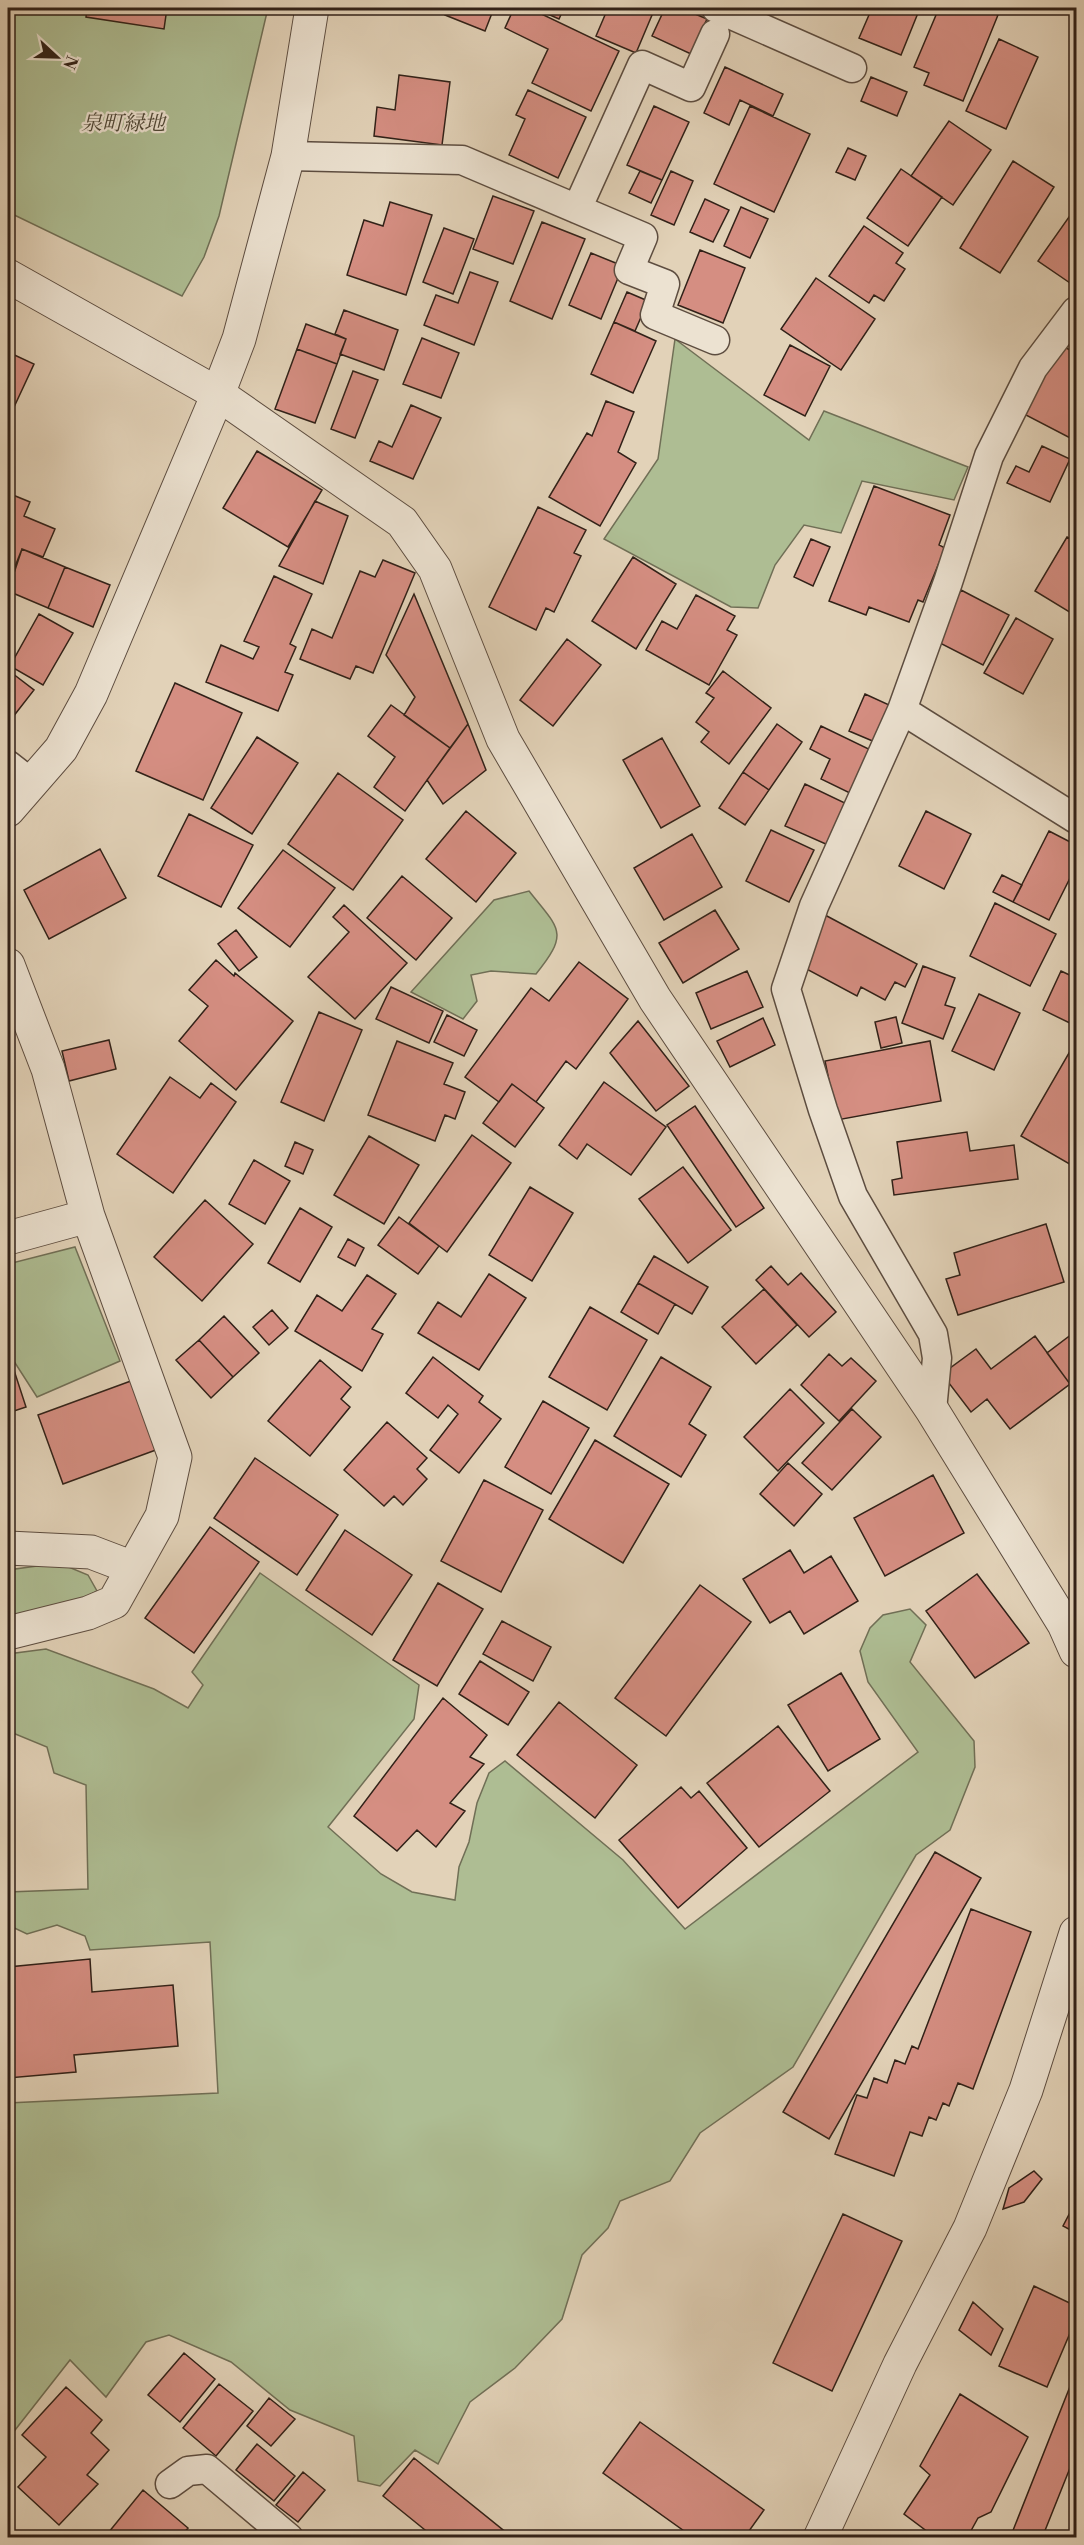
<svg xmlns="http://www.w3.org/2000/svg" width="1084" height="2545" font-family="'Libre Bodoni','Noto Serif JP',serif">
  <rect width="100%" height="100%" fill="#e2d2b8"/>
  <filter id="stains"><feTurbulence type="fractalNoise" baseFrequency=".00333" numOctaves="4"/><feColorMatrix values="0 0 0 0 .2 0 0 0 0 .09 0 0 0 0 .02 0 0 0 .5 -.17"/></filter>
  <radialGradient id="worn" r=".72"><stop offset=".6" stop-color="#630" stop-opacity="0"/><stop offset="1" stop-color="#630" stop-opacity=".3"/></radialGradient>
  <path fill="#aebd93" stroke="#706f56" stroke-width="1.5" d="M8,8H268L219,216L204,257L182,296L8,212Z
    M675,339L809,440L824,411L968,467L954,500L862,481L841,533L804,525L775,565L758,608L731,607L604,539L658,459Z
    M529,891C559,929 570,932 536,974L491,971L471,975L477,1001L463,1019L411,992L494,900Z
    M75,1247L120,1361L37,1397L8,1352V1264Z
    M59,1563L88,1575L97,1591L71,1607L8,1618V1570Z
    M260,1573L419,1685L414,1719L328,1827L381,1874L412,1892L455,1900L459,1867L469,1842L477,1803L489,1773L505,1761L623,1860L685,1929L918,1752L868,1682L860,1651L870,1628L883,1615L910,1609L926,1625L910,1662L974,1741L975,1767L950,1830L916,1855L793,2067L700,2133L670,2181L620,2201L608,2228L582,2255L562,2319L515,2368L470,2402L438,2464L415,2450L380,2486L358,2481L354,2436L290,2410L231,2362L169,2335L146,2342L106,2397L70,2360L8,2439V2103L218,2093L210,1942L90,1950L85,1936L57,1925L27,1934L8,1925V1892L88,1889L86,1785L54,1773L47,1747L8,1731V1654L46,1649L154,1689L188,1708L203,1685L192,1672Z"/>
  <path fill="#d58e82" stroke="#312118" stroke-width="1.5" d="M87,8H167L164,29L86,17Z
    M448,8H494L485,31L445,15Z
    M514,8H529L619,51L591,111L532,83L548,49L505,28Z
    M534,8H564L559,19Z
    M608,8H655L636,53L596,36Z
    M665,8H681L707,19L691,54L652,36Z
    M872,8H920L901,55L859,38Z
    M939,8H980L998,15L963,101L924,85L929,73L914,67Z
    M999,39L1038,57L1006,129L966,111Z
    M725,67L783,94L773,116L740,100L729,125L704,113Z
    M399,75L450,82L442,145L374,136L377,107L395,110Z
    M871,77L907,92L897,116L861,101Z
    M528,90L586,117L558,178L509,155L525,119L516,115Z
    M654,106L689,122L662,180L627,165Z
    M750,106L810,134L774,212L714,184Z
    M949,121L991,150L953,205L911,176Z
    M848,148L866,156L855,180L836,172Z
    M1013,161L1054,187L1000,273L960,248Z
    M901,169L942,197L908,246L867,218Z
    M640,171L662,180L651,203L629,193Z
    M671,171L693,181L674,225L651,215Z
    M493,196L534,211L513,264L473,249Z
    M705,199L729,210L713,242L690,232Z
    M390,202L432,215L406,295L347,275L364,220L383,226Z
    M741,207L768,219L750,258L724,246Z
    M1076,207V280L1073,285L1038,261Z
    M542,222L585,239L552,319L510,301Z
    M864,226L903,253L896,263L905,269L884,301L874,295L869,303L829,276Z
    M444,228L474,239L453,294L423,282Z
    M700,250L745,268L723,323L678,305Z
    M591,253L623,266L601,319L569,305Z
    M470,272L498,282L474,345L424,325L436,295L458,303Z
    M816,278L875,319L841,370L781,329Z
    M627,292L648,301L635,331L614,322Z
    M344,310L398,330L384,370L340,354L346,339L335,334Z
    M614,322L656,341L633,393L591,374Z
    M306,324L346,339L337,364L297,349Z
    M422,338L459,353L441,398L403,384Z
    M1076,342V441L1022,413L1058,344L1072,351Z
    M790,345L830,366L805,416L764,395Z
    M297,349L337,364L315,423L275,409Z
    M8,352L34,364L8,420Z
    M353,371L378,380L355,438L331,429Z
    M606,401L634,412L618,452L636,463L600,526L549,497L587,433L592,436Z
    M411,405L441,418L413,479L370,461L379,441L392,447Z
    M1042,446L1070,459L1050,502L1007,483L1016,466L1029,472Z
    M257,451L322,490L288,547L223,508Z
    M874,486L950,515L939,545L945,548L923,602L918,600L909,622L869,607L866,615L829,601Z
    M8,493L30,502L24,516L55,529L43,557L22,549L12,574L8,572Z
    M315,501L348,516L323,584L279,566Z
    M538,507L586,530L574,553L581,556L554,612L546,608L536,630L489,607Z
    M1067,537L1076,542V616L1035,591Z
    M811,539L830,547L813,586L794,577Z
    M22,549L65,567L48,608L8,591Z
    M633,557L676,584L636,649L592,621Z
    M383,560L415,573L373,673L356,666L350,679L300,659L312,629L332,638L360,571L375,577Z
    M65,567L110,585L93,627L48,608Z
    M274,576L312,594L290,644L296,647L285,672L293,675L278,711L206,682L221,645L253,659L259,647L244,641Z
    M961,590L1009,615L983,665L934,640Z
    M414,594L468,724L450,748L404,715L415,697L386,655Z
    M696,595L735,616L727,630L737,635L709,685L646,650L662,621L677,629Z
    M39,614L73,633L43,685L10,666Z
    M1016,618L1053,639L1023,694L984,673Z
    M567,639L601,665L553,726L520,700Z
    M8,670L34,690L9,722L8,721Z
    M723,671L771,708L729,764L701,742L709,732L696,722L714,698L706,693Z
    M175,683L242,713L203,800L136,771Z
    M865,694L898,709L882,745L849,731Z
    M391,705L450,748L405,811L374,787L395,757L368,736Z
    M468,724L486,770L443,804L427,780Z
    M777,724L802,742L769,790L743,772Z
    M821,726L877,753L856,796L821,779L830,759L810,749Z
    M257,737L298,763L252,834L211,808Z
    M662,738L700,806L661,828L623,760Z
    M743,772L769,790L745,825L719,808Z
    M338,773L403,820L353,890L288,844Z
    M805,784L847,804L828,845L785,826Z
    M466,811L516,853L476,902L426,859Z
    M926,811L971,834L944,889L899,866Z
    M189,814L253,845L221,907L158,876Z
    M771,830L814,850L789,902L746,881Z
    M1049,831L1076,845V866L1049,920L1013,902Z
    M692,834L722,887L664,920L634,868Z
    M100,849L126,898L49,939L24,890Z
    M283,850L335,888L290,947L238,908Z
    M1002,875L1022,885L1013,902L993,892Z
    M402,876L452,918L416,960L367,918Z
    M995,903L1056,934L1030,986L970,956Z
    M344,905L407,963L355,1019L308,977L349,932L333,917Z
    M715,910L739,949L683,983L659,943Z
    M825,915L917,964L905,987L895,982L885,1000L861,987L857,996L799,965Z
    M236,930L257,957L239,971L218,944Z
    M216,960L234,976L235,973L293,1021L236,1090L179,1041L208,1006L189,990Z
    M579,962L628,999L576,1069L566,1061L536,1102L512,1084L499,1102L465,1077L531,988L549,1001Z
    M923,966L955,978L945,1005L955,1008L943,1039L902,1023Z
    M747,971L763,1007L711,1029L696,993Z
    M1061,971L1076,978V1026L1043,1010Z
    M391,987L443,1011L429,1043L376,1019Z
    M979,994L1020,1013L994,1070L952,1051Z
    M319,1012L362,1030L324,1121L281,1102Z
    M447,1015L477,1030L464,1056L434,1042Z
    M896,1017L902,1043L881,1048L875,1022Z
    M763,1018L775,1045L730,1067L717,1041Z
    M638,1021L689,1086L656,1111L610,1053Z
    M109,1040L116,1069L69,1081L62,1051Z
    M397,1041L453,1063L444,1084L465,1092L455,1119L445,1115L435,1141L368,1115Z
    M930,1041L941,1101L837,1120L825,1061Z
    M1073,1046L1076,1048V1161L1073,1166L1021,1136Z
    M170,1077L200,1098L211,1083L236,1102L173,1193L117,1154Z
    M604,1082L666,1127L631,1175L587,1144L577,1159L559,1145Z
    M512,1084L544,1108L515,1147L483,1123Z
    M695,1106L764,1208L736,1227L667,1125Z
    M967,1132L970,1151L1014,1145L1018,1179L894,1195L892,1180L902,1178L897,1142Z
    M472,1135L511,1163L447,1252L409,1223Z
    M369,1136L419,1165L384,1224L334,1195Z
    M295,1142L313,1150L303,1174L285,1166Z
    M254,1160L290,1181L265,1224L229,1204Z
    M683,1167L731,1230L688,1263L639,1199Z
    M530,1187L573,1213L532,1281L489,1255Z
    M205,1200L253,1244L202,1301L154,1257Z
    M300,1208L332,1227L300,1282L268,1263Z
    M399,1217L439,1246L418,1274L378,1245Z
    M1046,1224L1064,1282L958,1315L946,1279L960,1275L954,1253Z
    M348,1239L364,1248L355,1266L338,1257Z
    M654,1256L708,1287L692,1314L638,1283Z
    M771,1266L788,1285L801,1273L836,1312L809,1337L756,1280Z
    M489,1274L526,1298L479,1370L418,1333L438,1302L461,1317Z
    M367,1275L396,1294L372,1329L383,1334L362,1371L295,1331L317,1295L342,1311Z
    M638,1283L675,1304L658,1334L621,1312Z
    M764,1289L797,1325L756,1364L722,1327Z
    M590,1307L647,1340L607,1410L549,1377Z
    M272,1310L288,1328L269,1345L253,1327Z
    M224,1316L259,1353L233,1377L199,1340Z
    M1076,1331V1380L1070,1384L1047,1353Z
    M1035,1336L1070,1384L1010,1429L987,1399L971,1412L942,1374L976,1349L991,1369Z
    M199,1340L233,1377L211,1398L176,1360Z
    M829,1354L842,1366L851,1358L876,1381L839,1421L801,1385Z
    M433,1357L483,1396L479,1402L501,1419L459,1473L430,1450L458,1414L448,1405L438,1418L406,1393Z
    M661,1357L711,1387L689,1424L706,1435L681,1477L614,1436Z
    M10,1358L26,1407L8,1413V1359Z
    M320,1360L351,1387L341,1399L350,1407L310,1456L268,1421Z
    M139,1378L164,1447L63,1484L38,1415Z
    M790,1389L824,1423L778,1471L744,1437Z
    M543,1401L589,1428L551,1494L505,1467Z
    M852,1409L881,1437L832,1490L802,1463Z
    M387,1422L427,1458L417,1469L427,1479L403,1505L394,1496L384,1506L344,1470Z
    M595,1440L669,1484L623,1563L549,1519Z
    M255,1458L338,1515L297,1575L214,1518Z
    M788,1463L822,1494L794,1526L760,1494Z
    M933,1475L964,1533L885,1576L854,1518Z
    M484,1480L543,1510L501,1592L441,1561Z
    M210,1527L259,1562L194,1653L145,1618Z
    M345,1530L412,1575L372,1635L306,1590Z
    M790,1550L804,1573L831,1556L858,1601L804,1634L790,1611L770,1623L743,1579Z
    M977,1574L1029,1643L975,1678L926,1611Z
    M438,1583L483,1609L437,1686L393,1660Z
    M700,1585L751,1622L666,1736L615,1698Z
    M502,1621L551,1647L533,1681L483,1654Z
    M480,1661L529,1692L508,1725L459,1694Z
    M841,1673L880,1739L828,1771L788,1705Z
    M443,1698L487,1735L470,1757L484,1764L450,1803L465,1811L436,1847L417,1830L397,1851L354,1816Z
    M559,1702L637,1765L595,1818L517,1755Z
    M778,1726L830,1791L759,1847L707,1783Z
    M681,1787L691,1798L699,1791L747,1848L678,1908L619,1840Z
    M935,1852L981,1878L829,2139L783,2112Z
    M971,1909L1031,1932L973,2089L958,2083L949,2106L943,2103L936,2120L929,2117L922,2136L910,2132L894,2176L835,2154L857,2095L867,2098L874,2078L887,2083L895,2060L905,2064L912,2046L918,2049Z
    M90,1959L92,1992L173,1985L178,2046L74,2055L76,2072L8,2078V1967Z
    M1034,2171L1042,2179L1024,2202L1003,2209L1009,2188Z
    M1074,2205L1076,2206V2233L1063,2226Z
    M843,2214L902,2241L832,2391L773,2363Z
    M1034,2286L1076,2306V2319L1047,2387L999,2366Z
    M973,2302L1003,2329L991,2355L959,2330Z
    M184,2353L215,2379L180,2422L148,2395Z
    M1073,2379L1076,2380V2433L1070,2451L1076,2453L1042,2538H1010Z
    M219,2384L253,2411L216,2456L183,2428Z
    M66,2387L102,2420L91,2433L109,2450L87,2475L98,2484L59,2525L18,2487L46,2457L22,2435Z
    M960,2394L1028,2437L991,2512L978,2518L967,2538H936L904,2514L930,2475L920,2466Z
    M269,2398L295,2419L271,2446L247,2426Z
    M640,2422L764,2510L744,2538H694L603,2473Z
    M257,2444L295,2476L274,2501L236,2470Z
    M414,2458L513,2538H435L383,2496Z
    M303,2472L325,2490L298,2522L276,2505Z
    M143,2490L188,2528L180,2538H104Z"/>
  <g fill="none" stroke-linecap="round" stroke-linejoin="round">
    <defs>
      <path id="service" d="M716,8L852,68
        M288,156L462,160L643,237L629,270L665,284L655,315L715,340
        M577,209L642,65L691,87L715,34
        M902,710L1076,819
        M8,765L31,783
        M932,1410L937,1358L933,1334L853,1196L823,1110L786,989L814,906L902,710L948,582L989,456L1033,368L1076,311
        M170,2484L188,2471L207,2469L289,2538"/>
      <path id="minor" d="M8,276L218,394L402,522L435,569L503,739L655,999L932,1410L1064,1624L1076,1651
        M8,965L48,1069L88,1216L175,1457L162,1516L133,1568L91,1552L8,1548
        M8,1238L88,1216
        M8,1633L88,1613L114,1602L133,1568
        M820,2538L900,2364L970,2228L1026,2090L1076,1933"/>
      <path id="tertiary" d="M8,810L61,749L91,694L218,394L239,339L288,156L312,8"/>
    </defs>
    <use href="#service" stroke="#5d4d40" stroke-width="31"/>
    <use href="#minor" stroke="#5d4d40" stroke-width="35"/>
    <use href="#tertiary" stroke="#5d4d40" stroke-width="35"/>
    <use href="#service" stroke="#ece2d1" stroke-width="28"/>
    <use href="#minor" stroke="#ece2d1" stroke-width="33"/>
    <use href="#tertiary" stroke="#ece2d1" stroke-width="33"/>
  </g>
  <g text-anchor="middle" stroke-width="4.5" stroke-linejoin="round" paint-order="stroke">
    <g font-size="21" font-style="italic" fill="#504837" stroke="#ece2d1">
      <text x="123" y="130">泉町緑地</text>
    </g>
  </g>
  <rect width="1084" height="2545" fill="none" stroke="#e2d2b8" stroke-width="30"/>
  <rect x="9" y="9" width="1066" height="2527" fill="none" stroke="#312118" stroke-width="3"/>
  <rect x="15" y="15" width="1054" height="2515" fill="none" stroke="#312118" stroke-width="1.5"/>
  <g transform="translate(57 57) rotate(112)" stroke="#ece2d1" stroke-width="4.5" paint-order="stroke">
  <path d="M0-4.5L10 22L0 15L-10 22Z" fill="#312118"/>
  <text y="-9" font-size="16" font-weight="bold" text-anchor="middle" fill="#312118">N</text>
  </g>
  <rect width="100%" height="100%" filter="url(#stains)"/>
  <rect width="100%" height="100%" fill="url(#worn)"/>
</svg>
